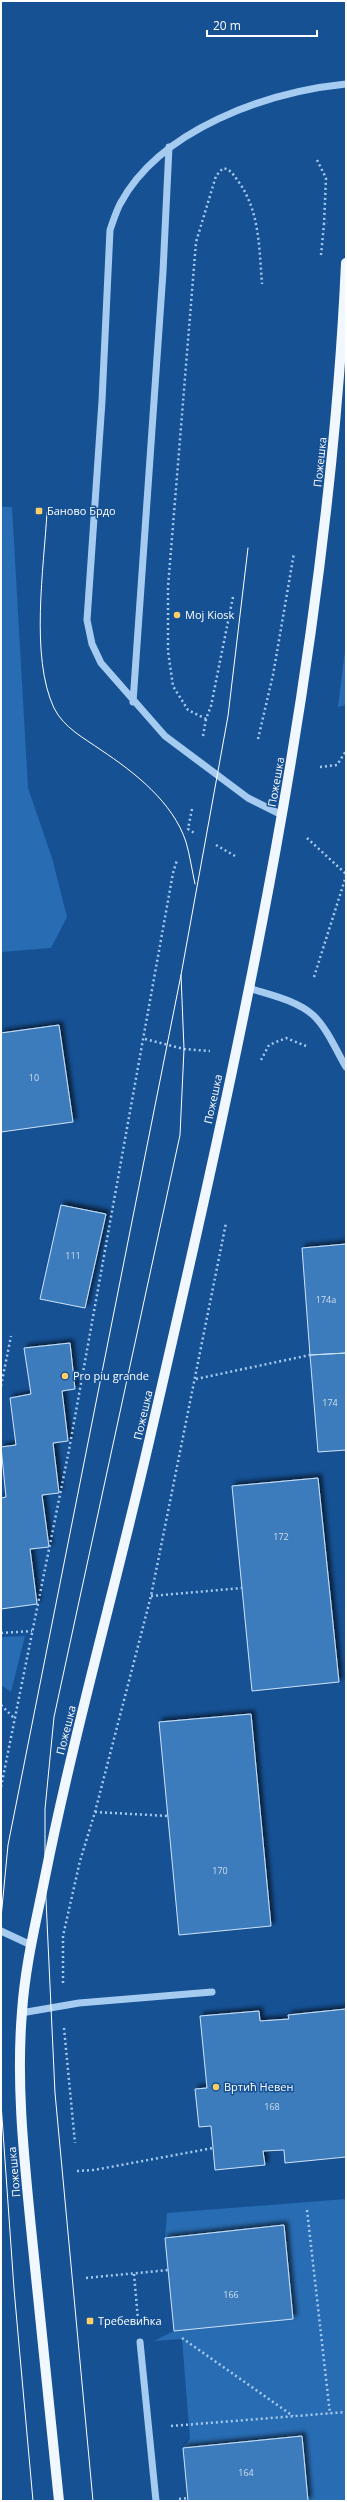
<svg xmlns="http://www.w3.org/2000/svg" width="347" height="2502" font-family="'Open Sans',sans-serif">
  <defs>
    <filter id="shadow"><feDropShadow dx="3.5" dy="-3.5" stdDeviation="2" flood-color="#0009"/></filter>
  </defs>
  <rect width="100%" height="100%" fill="#165194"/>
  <path fill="#286cb3" d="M1,507H12L28,788L52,858L67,917L51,948L1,952Z
    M346,642V705L338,707Z
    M25,1636L11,1692L1,1685V1637Z
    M346,2199V2501H308L302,2436L183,2448L190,2439L182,2339L154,2341L174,2331L293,2319L284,2226L165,2238L167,2213Z"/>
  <path fill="#3e7bbc" stroke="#cde4fc" filter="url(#shadow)" d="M59,1025L73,1122L1,1132V1033Z
    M61,1205L106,1214L85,1308L40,1299Z
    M346,1244V1353L310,1355L302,1248Z
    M70,1343L75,1389L62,1391L68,1441L53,1443L59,1493L42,1495L49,1547L30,1549L37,1604L1,1609V1498L6,1497L1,1447L16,1445L10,1398L31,1394L24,1348Z
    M346,1353V1450L318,1452L310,1355Z
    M318,1478L339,1682L252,1691L232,1486Z
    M251,1714L271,1926L179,1935L159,1722Z
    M346,2009V2157L285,2163L284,2150L263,2151L265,2165L215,2170L211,2126L199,2127L195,2089L207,2088L200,2016L259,2011L260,2021L289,2019L288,2015Z
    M284,2225L293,2319L174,2331L165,2238Z
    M302,2436L308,2501H188L183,2448Z"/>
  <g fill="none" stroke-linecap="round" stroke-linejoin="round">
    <path stroke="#a6cbf1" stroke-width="2.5" stroke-dasharray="2 3" stroke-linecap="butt" d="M317,160L326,178L324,224
      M321,255L324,224L328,223
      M233,597L211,706L206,719L188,710L173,686L168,651V587L196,242L216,176L223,168C231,170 233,174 238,181C260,211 259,248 262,284
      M203,736L206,719
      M258,739L273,675L294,553
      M320,767L337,765L346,751
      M192,809L188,829L196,834
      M307,838L346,874
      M216,845L235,856
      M314,977L346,876
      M145,1039L184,1049L210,1051
      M261,1060L269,1045L286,1038L306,1046
      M196,1379L310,1355
      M1,1386L11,1336
      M151,1596L242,1588
      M1,1633L32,1631
      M1,1705L14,1718
      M1,1787L69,1450L173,873L177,860
      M95,1812L168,1816
      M63,1983V1936L80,1861L95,1812L151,1596L226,1223
      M64,2028L75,2143
      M77,2171L94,2170L213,2148
      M307,2210L330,2414
      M134,2274L138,2320
      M86,2278L168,2270
      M182,2338L293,2416
      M171,2426L346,2412
      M1,2453H2
      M179,2499L188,2498"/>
    <path stroke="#a6cbf1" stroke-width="7" d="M133,702L163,272L169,147
      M282,815L248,798L165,736L101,663L92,644L87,620L102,401L110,230C113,221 116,212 120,204C160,129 267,92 346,84
      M249,988C270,995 296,1000 313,1015C327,1028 336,1050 346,1067
      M1,1931L31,1945
      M21,2013L79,2003L212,1992
      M140,2342L156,2501"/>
    <path stroke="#f0f7ff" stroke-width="10" d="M59,2501C49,2410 40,2319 31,2228C24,2157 16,2084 22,2012C25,1966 36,1922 45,1877C75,1728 117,1581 151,1433C240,1048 328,660 346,263"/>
    <path stroke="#fff" stroke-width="1" d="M47,512C44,567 30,657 54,708C64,728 84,738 101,750C134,772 173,802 186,842C190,856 192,870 195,884
      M1,1918L8,1845L181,975L228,716L248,548
      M1,2103L14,2289L33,2501
      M93,2501L55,2093L45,1878V1809L54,1717L180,1135L184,1049L181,975"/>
  </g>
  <g fill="#ffce66" stroke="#165194" stroke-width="1.5">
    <rect x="35" y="507" width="8" height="8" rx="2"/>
    <circle cx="177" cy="615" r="4"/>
    <circle cx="65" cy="1376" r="4"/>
    <circle cx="216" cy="2087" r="4"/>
    <rect x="86" y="2317" width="8" height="8" rx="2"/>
  </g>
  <g text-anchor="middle" stroke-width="3" stroke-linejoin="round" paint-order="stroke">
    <g font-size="9" fill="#cfdeee">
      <text x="34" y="1081">10</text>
      <text x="73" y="1259">111</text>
      <text x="326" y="1303">174a</text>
      <text x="330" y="1406">174</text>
      <text x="281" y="1540">172</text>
      <text x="220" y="1874">170</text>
      <text x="272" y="2110">168</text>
      <text x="231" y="2298">166</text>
      <text x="246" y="2476">164</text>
    </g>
    <g font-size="11" fill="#fff" stroke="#165194">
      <text transform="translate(320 462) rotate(-84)" y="4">Пожешка</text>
      <text transform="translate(276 782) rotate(-80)" y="4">Пожешка</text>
      <text transform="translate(213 1099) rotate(-78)" y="4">Пожешка</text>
      <text transform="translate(143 1415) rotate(-77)" y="4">Пожешка</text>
      <text transform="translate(66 1730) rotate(-76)" y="4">Пожешка</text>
      <text transform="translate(14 2172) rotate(-95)" y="4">Пожешка</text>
    </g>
    <g font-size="11" fill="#fff" stroke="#165194" text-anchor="start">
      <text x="47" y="515">Баново Брдо</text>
      <text x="185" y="619">Moj Kiosk</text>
      <text x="73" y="1380">Pro piu grande</text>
      <text x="224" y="2091">Вртић Невен</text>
      <text x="98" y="2325">Требевићка</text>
    </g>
  </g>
  <rect width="347" height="2502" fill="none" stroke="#ffffff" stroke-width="4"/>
  <path d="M207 30v6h110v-6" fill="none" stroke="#ffffff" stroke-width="2"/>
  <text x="213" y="30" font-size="12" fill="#ffffff" stroke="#165194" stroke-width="3" paint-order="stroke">20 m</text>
</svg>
